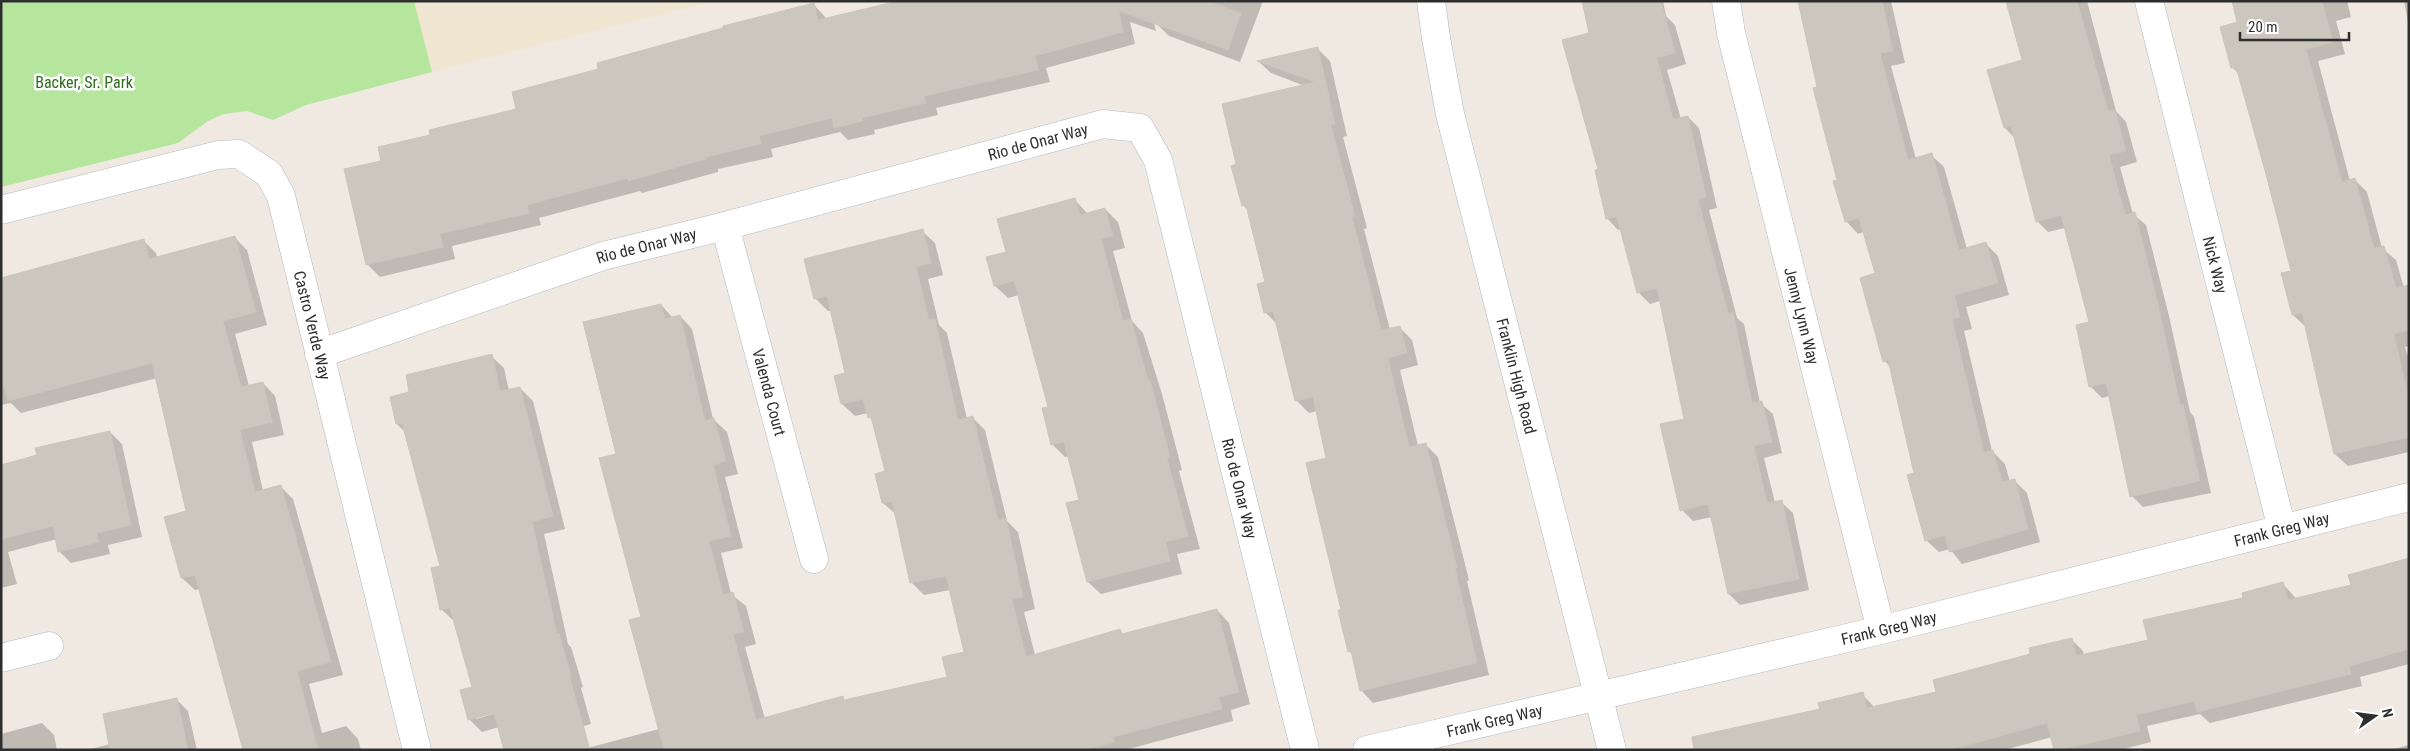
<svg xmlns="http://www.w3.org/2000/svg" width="2410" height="751" font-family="'Roboto Condensed',sans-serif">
  <rect width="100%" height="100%" fill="#efe9e1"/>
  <path fill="#f0e6d1" d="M414,1H716L432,72Z"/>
  <path fill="#b6e59e" d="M1,1H414L432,72L306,105L273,120L247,111L224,114L208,121L178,143L1,187Z"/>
  <path fill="#0003" fill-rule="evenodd" d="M1149,1L1156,31L1130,22L1135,44L1046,68L1050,82L936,108L938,115L874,130L875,134L848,140L840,132L771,149L773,157L718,169V172L642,193L640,191L539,218L541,225L452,246L455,259L380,277L367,264L383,161L432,136L518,110L600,69L814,5L827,19Z
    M1165,1H1263L1240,62L1169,36L1157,24Z
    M1583,1H1663L1666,16L1675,25L1686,64L1667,70L1681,119L1688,117L1699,128L1717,208L1709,210L1737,318L1744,324L1760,403L1773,414L1782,453L1764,458L1775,503L1781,502L1793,513L1809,590L1740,605L1729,594L1712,517L1693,521L1682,510L1686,420L1660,301L1650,304L1639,293L1621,229L1618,230L1607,218L1599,170L1590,34Z
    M1799,1H1891L1905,63L1891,66L1916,159L1931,155L1944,167L1967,249L1986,244L1998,256L2009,295L1966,307L1972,329L1964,331L1992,451L2005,464L2010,482L2014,480L2027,493L2040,542L1962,564L1950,549L1939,552L1926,540L1915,473L1891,368L1885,361L1876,274L1864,232L1858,234L1846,221Z
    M2007,1H2087L2116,111L2126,122L2137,162L2120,167L2133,214L2146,225L2169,316L2190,412L2194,417L2211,493L2143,507L2132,496L2110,396L2102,398L2090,386V323L2065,228L2048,232L2037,221L2015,138L2005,128L2023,61Z
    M2233,1H2347L2351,17L2336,21L2345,54L2318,61L2350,181L2355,180L2367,192L2382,248L2396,260L2404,288L2409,287V346L2405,347L2409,361V452L2348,466L2335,454L2306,327L2293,315L2292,272L2239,74L2233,68L2222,28L2239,23Z
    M2404,1H2409V23L2408,22Z
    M1317,48L1330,61L1347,136L1343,137L1367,228L1364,229L1390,330L1399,327L1412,340L1418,365L1400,370L1418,446L1425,444L1438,457L1469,580L1467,581L1489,675L1373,703L1361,690L1353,655L1349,651L1342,611L1328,459L1317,411L1309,413L1297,401L1278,325L1265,312L1267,283L1249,211L1244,206L1233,166L1238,165L1305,86L1271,73L1259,62Z
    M1074,199L1088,214L1105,209L1118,222L1125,248L1113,251L1132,321L1143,333L1162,394L1182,470L1179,471L1200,549L1177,554L1182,574L1101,594L1088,582L1068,504L1080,501L1069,456L1065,457L1052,444L1049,407L1019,295L1008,298L995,286L988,258L1007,253Z
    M922,231L935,243L943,275L928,279L939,325L947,333L967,419L973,418L985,430L1007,521L1018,532L1035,609L1024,612L1035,655L1120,631L1124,635L1217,610L1229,623L1250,704L1231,710L1233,721L1125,750H580L659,729L617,455L661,305L673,318L680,316L692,329L713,419L727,432L738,474L725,477L743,548L721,553L731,594L746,606L756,644L745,647L765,719L842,698L846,701L949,678L965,653L950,590L924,595L912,583L897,515L883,503L886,472L874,422L868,413L855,416L842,404L846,374L832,310L828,311L815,298Z
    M234,237L247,250L267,325L235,334L249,386L263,383L275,396L284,435L252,442L263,491L281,487L293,499L343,675L309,684L322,733L346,726L358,739L361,750H245L201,589L195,590L182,578L166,518L187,512L157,378L21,413L11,403L1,405V280L144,241L156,253L157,258Z
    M491,356L504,368L509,391L520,388L533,401L565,529L544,534L568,644L571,647L583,687L581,688L591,724L513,746L499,727L482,732L469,719L473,688L455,622L441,609L442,567L406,433L397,424L411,393ZM499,710L500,712L476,719V716Z
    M110,432L122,444L142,537L108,545L110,554L71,563L59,551L57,539L8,552L17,584L1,588V466Z
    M2409,559V664L2360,677L2362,686L2210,723L2200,714L2147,726L2151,742L2120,750H2055L2052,737L2004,750H1713L1862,694L1875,708L1938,693L2071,639L2083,651L2084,656L2149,640L2283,584L2294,596L2296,600L2353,585Z
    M177,700L188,711L197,750H87L110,744Z
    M42,723L54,735L57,750H1V734Z
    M2409,745V750H2390Z"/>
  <path fill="#cbc7bf" stroke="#cbc5ba" d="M898,1H1208L1241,13L1228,50L1119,11L1123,32L1035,56L1038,70L924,96L926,103L862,118L863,121L834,128L832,118L759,136L761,144L706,157V159L628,181V178L527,205L529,213L440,234L443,247L366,265L344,169L381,161L378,147L430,135L429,130L516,109L512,92L598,69L597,63L723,28V26L814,3L818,20Z
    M1582,1H1661L1675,53L1657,58L1673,119L1688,116L1706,197L1698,199L1728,313L1733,312L1752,403L1762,401L1772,442L1754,446L1767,503L1782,500L1799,579L1728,594L1708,504L1680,511L1660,424L1684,419L1657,288L1637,293L1617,217L1606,219L1595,170L1598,169L1562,40L1589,33Z
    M1798,1H1882L1893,51L1880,53L1908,160L1932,153L1959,250L1986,242L1998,283L1954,295L1960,317L1952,319L1984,453L1993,450L2002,482L2015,479L2028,529L1949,552L1945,535L1925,541L1907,475L1914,473L1888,360L1883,362L1860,278L1875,273L1859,218L1845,222L1833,181L1837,180L1813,88L1817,87Z
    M2006,1H2077L2108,111L2115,109L2126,151L2109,155L2125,215L2135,212L2158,304L2180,405L2183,404L2200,481L2130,497L2106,383L2089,387L2076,325L2089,322L2061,215L2036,222L2011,126L2004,128L1987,70L2022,60Z
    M2232,1H2322L2333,42L2306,49L2342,182L2355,178L2374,248L2384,246L2396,288L2409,285V330L2394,334L2409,400V437L2334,454L2302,313L2292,315L2281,273L2291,271L2266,174L2236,67L2231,68L2220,27L2237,22Z
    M1318,47L1335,124L1331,125L1355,216L1352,217L1381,330L1400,326L1407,353L1388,358L1409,447L1426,443L1457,568H1455L1477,663L1360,691L1351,651L1348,652L1338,610H1341L1306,463L1326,458L1313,397L1295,401L1273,311L1264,313L1257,284L1265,282L1246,205L1242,206L1231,166L1236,164L1222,104L1315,82L1257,61Z
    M1075,198L1080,215L1105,208L1113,236L1101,239L1123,321L1131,319L1148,380H1150L1170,457L1167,458L1188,536L1166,542L1170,561L1087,582L1066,503L1079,500L1064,442L1051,445L1042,408L1048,407L1014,281L994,286L986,257L1006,252L997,219Z
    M923,229L931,263L916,267L929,320L935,319L958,420L973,416L998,520L1006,518L1023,597L1012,599L1026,657L1120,629L1122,634L1217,609L1239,692L1219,697L1222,709L1113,737L1115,742L1086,750H664L629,620L641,617L599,458L616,454L583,322L661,304L665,319L680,315L705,421L714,418L726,461L713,465L731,536L709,541L723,595L733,592L744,632L733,634L756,720L843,696L844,700L947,677L942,657L964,652L946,576L910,583L892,501L882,503L875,474L885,471L871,417L868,418L863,399L841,404L834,376L845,373L827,296L814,299L804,259Z
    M235,236L256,312L223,321L241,387L263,382L272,422L240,430L255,492L281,485L331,662L297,671L318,750H243L195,575L181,578L164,517L186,511L152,363L8,401L1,377V278L144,239L149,259Z
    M492,354L500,391L520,387L553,516L532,522L557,634L559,633L571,675H569L590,750H504L494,713L468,720L460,690L472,687L450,608L440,610L431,568L440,566L402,423L396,424L390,397L409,392L406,375Z
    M110,431L131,525L97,533L99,542L58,552L53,526L1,539V465L37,455L35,448Z
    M2409,558V649L2349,666L2351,674L2197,712L2194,701L2136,715L2140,731L2060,750H2054L2047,723L1950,750H1694L1692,737L1820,709L1818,703L1863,692L1867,708L1936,692L1933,680L2030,654L2029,648L2072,638L2076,656L2148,640L2143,620L2243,598L2242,593L2283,582L2288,600L2351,585L2348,575Z
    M177,698L188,750H110L103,714Z"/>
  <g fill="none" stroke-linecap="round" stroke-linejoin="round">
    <defs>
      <g id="minor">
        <path id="s1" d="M1431,1L1436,38L1450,114L1612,750"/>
        <path id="s2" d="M1726,1L1731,33L1881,630"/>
        <path id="s3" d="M2149,1L2282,529"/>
        <path id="s4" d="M1,210L218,155L239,154L269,174L281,196L417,750"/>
        <path id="s5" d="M725,226L814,559"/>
        <path id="s6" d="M319,354L603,256L725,226L1103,124L1140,128L1158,160L1305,750"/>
        <path d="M1,658L49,646"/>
        <path id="s7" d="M1367,750L1881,630L2409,497"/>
      </g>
    </defs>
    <use href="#minor" stroke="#b4b7c1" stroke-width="29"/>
    <use href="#minor" stroke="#fff" stroke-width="28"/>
  </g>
  <g text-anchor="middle" stroke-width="5" stroke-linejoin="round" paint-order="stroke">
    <g font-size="16" fill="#2c6e1b" stroke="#fff">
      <text x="84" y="88">Backer, Sr. Park</text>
    </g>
    <g font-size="16" fill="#2e2e2e" stroke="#fff">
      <text dy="6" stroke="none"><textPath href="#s6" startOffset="750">Rio de Onar Way</textPath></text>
      <text dy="6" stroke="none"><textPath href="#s6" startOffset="345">Rio de Onar Way</textPath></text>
      <text dy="6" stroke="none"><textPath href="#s3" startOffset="272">Nick Way</textPath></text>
      <text dy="6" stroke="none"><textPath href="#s2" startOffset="324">Jenny Lynn Way</textPath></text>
      <text dy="6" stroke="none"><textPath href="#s4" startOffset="439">Castro Verde Way</textPath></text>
      <text dy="6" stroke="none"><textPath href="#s1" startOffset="385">Franklin High Road</textPath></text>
      <text dy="6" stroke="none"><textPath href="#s5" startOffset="172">Valenda Court</textPath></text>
      <text dy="6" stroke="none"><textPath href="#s6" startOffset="1230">Rio de Onar Way</textPath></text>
      <text dy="6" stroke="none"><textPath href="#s7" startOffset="941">Frank Greg Way</textPath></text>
      <text dy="6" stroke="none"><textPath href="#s7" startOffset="536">Frank Greg Way</textPath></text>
      <text dy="6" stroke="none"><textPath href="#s7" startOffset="131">Frank Greg Way</textPath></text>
    </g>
  </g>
  <rect width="2410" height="751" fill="none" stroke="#2e2e2e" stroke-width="5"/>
  <g transform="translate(2375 716) rotate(76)" stroke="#ffffff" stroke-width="4" paint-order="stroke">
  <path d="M0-4L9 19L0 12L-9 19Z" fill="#2e2e2e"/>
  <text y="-8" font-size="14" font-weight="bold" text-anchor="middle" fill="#2e2e2e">N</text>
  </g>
  <path d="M2240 32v8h109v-8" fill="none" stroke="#2e2e2e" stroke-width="2.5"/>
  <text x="2248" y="32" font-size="15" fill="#2e2e2e" stroke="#ffffff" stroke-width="4" paint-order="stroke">20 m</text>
</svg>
